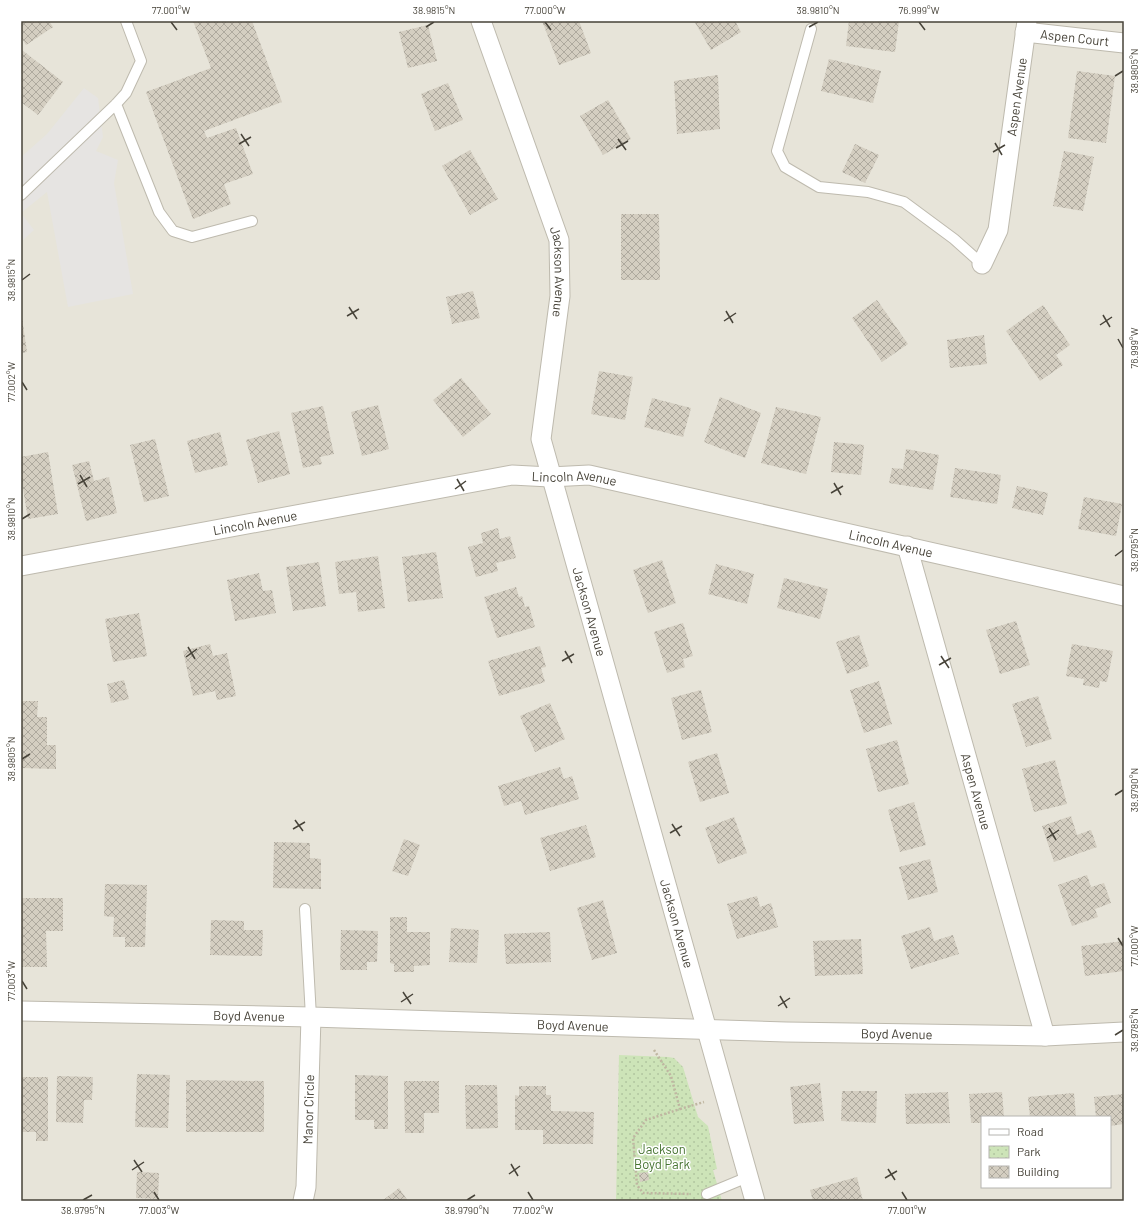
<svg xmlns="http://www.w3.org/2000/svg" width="1145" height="1222" font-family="Barlow,sans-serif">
  <defs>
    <pattern id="park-dots" width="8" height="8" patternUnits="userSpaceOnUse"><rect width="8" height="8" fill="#cde4b8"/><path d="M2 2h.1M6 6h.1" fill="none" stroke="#b1c59f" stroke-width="1.8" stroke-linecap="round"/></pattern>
    <pattern id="building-cross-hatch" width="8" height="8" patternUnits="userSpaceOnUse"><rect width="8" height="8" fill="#d4cec1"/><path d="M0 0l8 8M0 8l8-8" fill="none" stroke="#aea99e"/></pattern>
  </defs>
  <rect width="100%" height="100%" fill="#f4f2eb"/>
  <path fill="#e7e4d9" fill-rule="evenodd" d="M21,21H1124V1201H21ZM982,1117H1110V1187H982Z"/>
  <path fill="url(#park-dots)" d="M619,1055L668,1057L674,1058L683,1067L698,1117L708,1126L717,1169L713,1170L722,1201H616Z"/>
  <path fill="#e6e4e2" d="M84,88L98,98L103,137L96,151L118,160L114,183L133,294L68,307L47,192L21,213L34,230L21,242V157L47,134Z"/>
  <path fill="url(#building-cross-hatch)" d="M21,21H49L53,27L26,45L21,37Z
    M193,21H252L282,102L204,131L207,138L236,128L253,174L224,184L231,204L193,219L146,92L211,68Z
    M542,21H579L591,53L559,65Z
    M694,21H735L741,32L711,50Z
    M849,21H899L895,52L846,46Z
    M428,25L437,61L408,68L399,32Z
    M22,50L63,82L38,115L21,102Z
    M829,59L881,71L873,103L821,91Z
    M1077,71L1115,76L1106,143L1068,138Z
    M718,75L720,129L677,134L674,81Z
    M448,83L463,120L435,131L421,94Z
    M608,100L631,139L603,155L580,116Z
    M855,144L879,155L865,183L842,172Z
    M470,150L498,199L470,215L442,166Z
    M1064,151L1094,157L1083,211L1053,206Z
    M621,214H659L660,280H621Z
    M473,291L480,318L452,324L446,297Z
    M877,300L908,344L882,362L852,318Z
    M1043,305L1070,345L1056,355L1063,365L1040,381L1006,331Z
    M22,318L27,352L21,353V319Z
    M984,335L987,364L950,368L947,340Z
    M599,371L633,377L625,420L591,414Z
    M461,378L491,414L463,437L433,400Z
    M720,397L761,413L745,458L704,442Z
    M652,398L691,408L683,437L644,427Z
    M378,405L389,449L362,456L351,412Z
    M323,406L334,454L320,457L322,464L303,468L291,413Z
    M776,407L821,417L806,474L761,463Z
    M279,431L290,474L258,483L246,440Z
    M220,432L228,465L195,473L187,441Z
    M155,439L169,496L144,502L130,445Z
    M834,442L864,445L861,475L831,472Z
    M906,449L939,455L933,490L889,483L892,468L903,469Z
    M48,452L58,514L28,519L21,476V457Z
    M89,461L94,481L109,477L117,513L86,521L72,465Z
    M955,468L1001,475L997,504L950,497Z
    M1017,486L1048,493L1043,515L1012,508Z
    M1084,497L1122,504L1116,536L1078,529Z
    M498,528L500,539L510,536L516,558L496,563L498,571L476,577L468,547L483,543L481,533Z
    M436,552L443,598L408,602L402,557Z
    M378,556L385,608L358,612L356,592L339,594L335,562Z
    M662,560L676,603L648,613L633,570Z
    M319,562L326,606L293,611L286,567Z
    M716,564L754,574L747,604L708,594Z
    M259,573L263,591L272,590L276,613L235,621L227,580Z
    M784,578L828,589L820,619L777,608Z
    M516,587L519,597L522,596L525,607L529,606L535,627L497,638L484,597Z
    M139,613L147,656L113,662L105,619Z
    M1016,621L1030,665L1000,674L986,630Z
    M683,623L693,656L683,659L685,667L667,673L654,632Z
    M859,635L869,666L847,674L836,642Z
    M210,644L213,656L227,653L236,696L217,700L215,691L193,696L183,651Z
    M1072,644L1113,651L1107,682L1100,681L1099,688L1083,685L1084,679L1066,676Z
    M540,646L546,667L541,668L545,682L499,696L488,661Z
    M124,680L129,699L111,703L107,684Z
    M879,681L892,724L864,733L850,690Z
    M701,690L712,732L682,740L671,698Z
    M1038,696L1052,739L1026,747L1012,704Z
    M21,701H38L37,717H47V745H56V769L21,768Z
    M550,703L565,739L535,752L520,716Z
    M897,740L909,784L878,792L866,749Z
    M717,753L729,793L700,802L688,762Z
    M1055,760L1067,804L1034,812L1022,769Z
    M560,767L564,779L572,776L579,799L525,815L521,801L504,806L498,786Z
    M914,802L926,845L900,852L888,810Z
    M1071,816L1077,835L1091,830L1097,847L1054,862L1042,826Z
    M734,817L747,853L718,864L705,828Z
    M586,825L596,857L550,871L540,838Z
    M404,839L420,845L408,876L392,871Z
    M274,842L310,843V858L321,859V889L273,888Z
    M930,859L938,892L908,900L899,867Z
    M1087,875L1091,887L1104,883L1111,903L1095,909L1098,917L1072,926L1058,885Z
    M105,884L147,885L145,947H125V937H113L114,917L104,916Z
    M757,896L760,907L771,903L778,927L737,939L727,904Z
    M21,898H63V931H46L47,967H21Z
    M603,900L617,953L592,960L577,908Z
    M390,917H407V932H430V965L414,966V972H394V964L390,963Z
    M211,920L244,921V930H263L262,956L210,955Z
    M930,927L934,941L953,935L959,954L911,969L901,936Z
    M451,928L479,930L477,963L449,962Z
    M341,930L378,931L377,962H367V970H340Z
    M550,932L551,962L506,964L504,934Z
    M861,939L863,974L815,976L813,941Z
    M1124,941V971L1085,976L1081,946Z
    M137,1074L170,1075L168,1128L135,1127Z
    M355,1075L388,1076V1129H374V1120H355Z
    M57,1076L93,1077L92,1100H84L83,1123L56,1122Z
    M21,1077H48V1141H36V1132H21Z
    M186,1080L264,1081V1132H186Z
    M404,1081H439V1113H424V1133H405Z
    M820,1083L824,1121L794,1124L790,1087Z
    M465,1085H497L498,1128L466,1129Z
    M519,1086H546V1095H551V1111L594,1112L593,1144H543V1130H515V1095L519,1096Z
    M842,1091H877L876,1123L841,1121Z
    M948,1092L950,1123L906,1124L905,1094Z
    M1002,1092L1004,1117H982V1123H971L969,1094Z
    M1074,1093L1076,1117H1030L1028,1097Z
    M1124,1094V1124L1110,1126V1117H1096L1094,1097Z
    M137,1172L159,1173L158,1199L136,1198Z
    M648,1172L649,1180L640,1182L639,1173Z
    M857,1177L863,1201H813L810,1190Z
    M399,1188L408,1201H382Z"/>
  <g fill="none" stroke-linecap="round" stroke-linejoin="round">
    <defs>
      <path id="service" d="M811,29L777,151L785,167L819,187L868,192L904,202L954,239L982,264
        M116,104L159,212L173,231L192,237L252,221
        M21,195L116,104L126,93L141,61L126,21
        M305,909L311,1017
        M707,1194L748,1177"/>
      <g id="minor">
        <path id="s1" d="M481,21L559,240L560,296L541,439L755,1201"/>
        <path id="s2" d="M1025,32L1124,43"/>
        <path id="s3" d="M982,264L998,230L1027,21"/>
        <path id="s4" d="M907,546L1045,1036"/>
        <path id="s5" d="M21,566L512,475L550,477L589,475L1124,596"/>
        <path id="s6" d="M21,1011L311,1017L786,1032L1045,1036L1124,1032"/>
        <path id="s7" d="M303,1201L306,1187L311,1017"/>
      </g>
    </defs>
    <use href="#service" stroke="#bebaae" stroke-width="12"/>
    <use href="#minor" stroke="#bebaae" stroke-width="21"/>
    <path stroke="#bfb6a1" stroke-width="2.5" stroke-dasharray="2 2" stroke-linecap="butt" d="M654,1050L671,1076L680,1109L646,1120L633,1138L637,1185L643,1193L691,1194
      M680,1109L704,1102"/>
    <use href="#service" stroke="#fff" stroke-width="10"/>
    <use href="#minor" stroke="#fff" stroke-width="19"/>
  </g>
  <path fill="none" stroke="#474339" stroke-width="1.5" d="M171,22L177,30M545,22L551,30M919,22L925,30M426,27L434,22M809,27L818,22M1115,76L1123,71M241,134L249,146M618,139L626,150M995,143L1002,155M239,144L251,137M616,148L628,141M993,152L1005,145M22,280L30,274M349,307L357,319M726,311L733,323M1103,315L1110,327M347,316L359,309M724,321L736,313M1100,325L1112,317M1118,339L1123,348M22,382L27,390M80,475L87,487M457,479L464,491M834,483L841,495M78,484L90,477M455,489L466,481M831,493L843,486M22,519L30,514M1115,556L1123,550M188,647L195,659M565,651L572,663M941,656L949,668M186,657L197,649M562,661L574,654M939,665L951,658M22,759L30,754M1115,795L1123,790M295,820L303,831M672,824L680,836M1049,828L1056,840M293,829L305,822M670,833L682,826M1047,838L1059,830M1118,938L1123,946M22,981L27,989M403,992L411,1004M780,996L787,1008M401,1002L413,994M778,1006L790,998M1115,1035L1123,1030M134,1160L142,1172M511,1164L518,1176M888,1169L895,1180M132,1170L144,1162M509,1174L520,1166M885,1178L897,1171M154,1192L159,1200M528,1192L533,1200M902,1192L907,1200M83,1200L92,1195M467,1200L475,1195"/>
  <g text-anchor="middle" stroke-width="3" stroke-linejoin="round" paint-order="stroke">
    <g font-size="13" fill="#474339" stroke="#fff">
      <text dy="5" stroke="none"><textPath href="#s2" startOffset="50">Aspen Court</textPath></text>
      <text dy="5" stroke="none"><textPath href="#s3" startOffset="172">Aspen Avenue</textPath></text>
      <text dy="5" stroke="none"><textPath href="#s1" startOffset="264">Jackson Avenue</textPath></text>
      <text dy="5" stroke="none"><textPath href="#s5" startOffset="562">Lincoln Avenue</textPath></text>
      <text dy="5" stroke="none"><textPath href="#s5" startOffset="238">Lincoln Avenue</textPath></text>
      <text dy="5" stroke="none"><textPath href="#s5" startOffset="886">Lincoln Avenue</textPath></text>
      <text dy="5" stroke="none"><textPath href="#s1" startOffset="612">Jackson Avenue</textPath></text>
      <text dy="5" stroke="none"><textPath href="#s4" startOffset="255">Aspen Avenue</textPath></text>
      <text dy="5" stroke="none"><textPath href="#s1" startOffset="936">Jackson Avenue</textPath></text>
      <text dy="5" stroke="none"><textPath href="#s6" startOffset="228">Boyd Avenue</textPath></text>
      <text dy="5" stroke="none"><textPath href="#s6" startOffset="552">Boyd Avenue</textPath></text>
      <text dy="5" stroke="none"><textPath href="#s6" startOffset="876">Boyd Avenue</textPath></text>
      <text dy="5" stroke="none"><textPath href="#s7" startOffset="92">Manor Circle</textPath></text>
    </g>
    <g font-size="13" fill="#477432" stroke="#fff">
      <text x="662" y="1154">Jackson<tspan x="662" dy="15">Boyd Park</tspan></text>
    </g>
  </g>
  <rect width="1145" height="1222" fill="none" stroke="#ffffff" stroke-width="44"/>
  <rect x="981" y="1116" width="130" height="72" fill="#ffffff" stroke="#b5b4b0"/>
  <rect x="989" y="1129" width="20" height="6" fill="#ffffff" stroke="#b5b4b0"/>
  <text x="1017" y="1136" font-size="12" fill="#474339">Road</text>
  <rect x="989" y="1146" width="20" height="12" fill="url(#park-dots)" stroke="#b5b4b0"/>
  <text x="1017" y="1156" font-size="12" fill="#474339">Park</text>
  <rect x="989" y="1166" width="20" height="12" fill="url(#building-cross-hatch)" stroke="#b5b4b0"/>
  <text x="1017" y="1176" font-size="12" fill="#474339">Building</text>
  <rect x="22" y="22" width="1101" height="1178" fill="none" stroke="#474339" stroke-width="1.5"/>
  <g font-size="10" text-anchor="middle" fill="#474339">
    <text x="171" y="14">77.001°W</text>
    <text x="434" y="14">38.9815°N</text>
    <text x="545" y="14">77.000°W</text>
    <text x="818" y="14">38.9810°N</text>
    <text x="919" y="14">76.999°W</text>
    <text transform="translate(1134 71) rotate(-90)" y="4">38.9805°N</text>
    <text transform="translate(11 280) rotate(-90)" y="4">38.9815°N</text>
    <text transform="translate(1134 348) rotate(-90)" y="4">76.999°W</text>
    <text transform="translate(11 382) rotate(-90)" y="4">77.002°W</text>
    <text transform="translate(11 519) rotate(-90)" y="4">38.9810°N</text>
    <text transform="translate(1134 550) rotate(-90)" y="4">38.9795°N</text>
    <text transform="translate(11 759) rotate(-90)" y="4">38.9805°N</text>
    <text transform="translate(1134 790) rotate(-90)" y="4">38.9790°N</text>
    <text transform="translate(1134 946) rotate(-90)" y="4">77.000°W</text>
    <text transform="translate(11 981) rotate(-90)" y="4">77.003°W</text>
    <text transform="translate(1134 1030) rotate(-90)" y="4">38.9785°N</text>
    <text x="83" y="1214">38.9795°N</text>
    <text x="159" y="1214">77.003°W</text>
    <text x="467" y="1214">38.9790°N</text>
    <text x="533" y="1214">77.002°W</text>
    <text x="907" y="1214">77.001°W</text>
  </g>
</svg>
